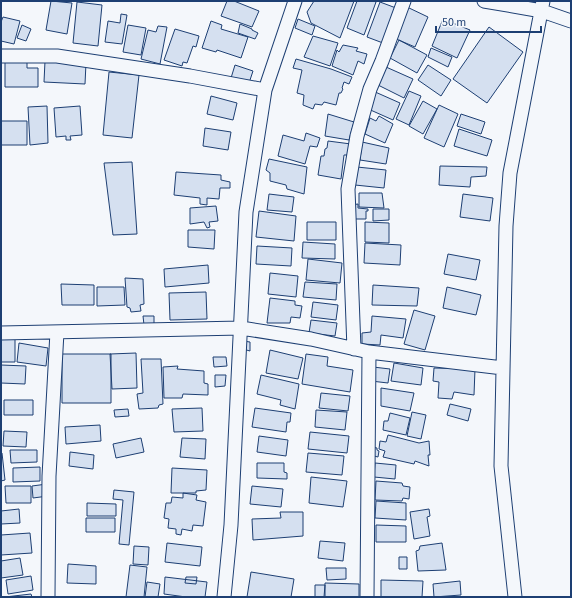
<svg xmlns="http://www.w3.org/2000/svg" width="572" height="598" font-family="'Source Sans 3',sans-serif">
  <rect width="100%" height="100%" fill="#f4f7fb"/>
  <path fill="#d5e0f0" stroke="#1d3f73" d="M51,1L72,3L67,34L46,30Z
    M227,1H234L259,11L252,27L221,16Z
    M314,1H354L340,38L311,23L307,12Z
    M357,1H373L376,2L364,35L347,28Z
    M77,2L102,5L98,46L73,43Z
    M380,2L396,8L383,43L367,37Z
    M407,7L428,17L415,47L394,38Z
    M121,14L127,15L122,44L105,42L108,21L120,23Z
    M3,17L20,21L14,44L1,41V22Z
    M298,19L315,26L312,35L295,28Z
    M443,19L470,30L457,58L432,46Z
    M211,21L222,25L221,29L248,37L241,58L217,50L216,52L202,48Z
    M240,24L252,29V30L258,33L255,39L238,33Z
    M22,25L31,29L26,41L17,38Z
    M128,25L146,28L141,55L123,52Z
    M158,26L167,27L160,64L141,59L148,30L156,32Z
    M489,27L523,52L487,103L453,79Z
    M175,29L199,36L196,47L193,46L187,63L183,62L182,66L164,60Z
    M313,36L338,43L330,66L304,57Z
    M399,40L427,55L417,73L390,58Z
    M343,45L358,48L356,51L367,54L364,64L358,61L353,75L332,66L337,50L339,52Z
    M431,48L452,57L448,67L428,57Z
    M296,59L331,69L352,77L349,84L344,82L342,88L343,89L341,93H339L336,105L324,102L322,105L315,104L313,109L303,105L304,95L297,93L302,70L293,68Z
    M5,60L27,61V68H38V87H5Z
    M45,61L86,63L85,84L44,82Z
    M235,65L253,71L249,83L231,78Z
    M428,65L451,80L441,96L418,80Z
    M386,67L413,79L404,98L378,85Z
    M109,72L139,75L132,138L103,135Z
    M373,91L400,103L393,120L366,108Z
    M409,91L421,96L409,125L396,119Z
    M211,96L237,103L233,120L207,114Z
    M423,101L437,109L423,134L409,126Z
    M439,105L458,114L444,147L424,138Z
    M47,106L48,143L30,145L28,107Z
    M80,106L82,135L70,136L71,140H66V136L56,137L54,108Z
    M328,114L354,122L349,140L325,136Z
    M461,114L485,122L481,134L457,126Z
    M379,116L393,124L385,143L365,134L370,118L376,121Z
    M1,121H27V145H1Z
    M205,128L231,132L228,150L203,146Z
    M459,129L492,140L487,156L454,146Z
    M306,133L320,138L317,147L310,146L305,164L278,156L283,135L304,141Z
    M328,141L351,144L349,155H344L341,179L318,175L321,156H324L325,149L327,148Z
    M362,142L389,148L386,164L360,160Z
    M269,159L307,167L304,194L287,189L286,185L270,181V173L266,170Z
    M132,162L137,234L113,235L104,163Z
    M440,166L487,167L486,176L471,177L470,187L439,185Z
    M357,167L386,170L384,188L355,185Z
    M176,172L221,175V180L230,182V188H220L219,199L207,198V205L200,204V198L174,195Z
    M359,193H382L384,208L359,207Z
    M269,194L294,197L292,212L267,210Z
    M463,194L493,198L490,221L460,217Z
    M358,204V208L368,209V211H366V219H351V205Z
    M216,206L218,221L209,222L210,227L207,228L204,222L190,224V208Z
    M373,209H389V220L373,221Z
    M259,211L296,216L294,241L256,237Z
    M307,222H336V240H307Z
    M365,222L389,223V243L365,242Z
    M188,230H215L214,249L188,247Z
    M303,242L335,244V259L302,258Z
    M365,243L401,245L400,265L364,263Z
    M257,246L292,248L291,266L256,264Z
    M448,254L480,260L476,280L444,274Z
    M308,259L342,263L340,283L306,280Z
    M208,265L209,283L165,287L164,269Z
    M270,273L298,276L296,297L268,294Z
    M125,278L143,279L144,304L140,305L141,311L131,312L130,308L127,307Z
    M305,282L337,284L336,300L303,297Z
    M61,284L94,285V305H62Z
    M373,285L419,288L417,306L372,305Z
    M97,287H124L125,305L97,306Z
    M447,287L481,295L476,315L443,308Z
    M206,292L207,319L170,320L169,293Z
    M270,298L295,301V305L302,306L300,318L291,317L290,323H267Z
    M313,302L338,305L336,320L311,317Z
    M414,310L435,316L425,350L404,344Z
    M143,316H154V324L144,325Z
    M372,316L406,319L403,338L381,335L380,345L362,344V333L371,332Z
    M311,320L337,323L335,336L309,333Z
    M1,334H15V362H1Z
    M243,341L250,342V351L243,349Z
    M19,343L48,348L46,366L17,362Z
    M270,350L303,358L298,379L266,373Z
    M136,353L137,388L112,389L110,354Z
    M62,354H111V403H62Z
    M306,354L328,357L327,366L353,370L350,392L302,384Z
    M213,357H226L227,366L214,367Z
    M141,359H161L163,404L159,405L158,408L139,409L137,394L143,393Z
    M394,363L423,368L421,385L391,381Z
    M1,365L26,366L25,384L1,383Z
    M178,366L177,369L204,371V383L208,384V395L183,394L182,398H164L163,367Z
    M373,367L390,369L388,383L371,381Z
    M434,368L475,369L474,395L454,392L452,399L438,398L439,382L433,381Z
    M215,375H226L225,386L215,387Z
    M261,375L299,384L295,409L280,405L281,400L257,394Z
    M381,388L414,393L410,411L381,406Z
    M321,393L350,396L348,411L319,408Z
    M4,400H33V415H4Z
    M450,404L471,409L468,421L447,415Z
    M202,408L203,431L174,432L172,409Z
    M255,408L291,413L290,422H287L286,432L252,427Z
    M128,409L129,416L115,417L114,410Z
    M316,410L347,412L345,430L315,427Z
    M412,412L426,415L421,439L407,436Z
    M390,413L410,418L406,435L383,430L384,421H388Z
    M100,425L101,441L66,444L65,427Z
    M4,431L27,432L26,447L3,446Z
    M310,432L349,436L347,453L308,449Z
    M388,435L419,443L429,441L430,455H428L429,466L415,461L414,464L383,457L385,451L379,449L380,441L386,442Z
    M259,436L288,440L286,456L257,452Z
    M141,438L144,452L116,458L113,444Z
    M182,438L206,439L205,459L180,457Z
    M372,447L377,448V450L379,451L378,457L370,455Z
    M10,450H37V462L11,463Z
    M70,452L94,455L93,469L69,466Z
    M1,453H2L5,480L1,481Z
    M308,453L344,456L342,475L306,472Z
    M257,463H284V472L287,473V479L257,478Z
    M375,463L396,465L395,479L374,477Z
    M40,467V481L13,482V468Z
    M172,468L207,470L206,490L196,491V493H171Z
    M311,477L347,481L343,507L309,503Z
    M376,481L402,483L403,486L410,487L409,499L403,498L402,501L375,500Z
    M47,484L48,496L33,498L32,486Z
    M5,486H31V503H6Z
    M252,486L283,489L281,507L250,504Z
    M114,490L134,492L129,545L119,544L123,500L113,499Z
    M183,493L197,495L196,500L206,502L203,526L193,525L192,531L182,529L181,535L176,534V529L168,528L169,519L164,518L166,503H171L172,497L183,498Z
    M376,501L406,503V520L375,518Z
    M87,503L116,504V516H87Z
    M19,509L20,523L1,524V511Z
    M429,509L430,516L427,517L430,536L414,539L410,512Z
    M280,512H303V536L253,540L252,519L281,518Z
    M86,518H115V532H86Z
    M376,525L406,526V542H376Z
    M30,533L32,553L1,555V535Z
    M320,541L345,543L343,561L318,558Z
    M167,543L202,547L200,566L165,562Z
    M442,543L446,570L418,571L416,551L419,550L420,546Z
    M134,546L149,547L148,565L133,564Z
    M399,557H407V569H399Z
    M20,558L23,575L1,578V561Z
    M68,564L96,566V584L67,583Z
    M130,565L147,567L144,597H126Z
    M326,568H346V579L327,580Z
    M251,572L294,579L291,597H247Z
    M31,576L33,590L8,594L6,580Z
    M165,577L207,582L205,597H186L164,594Z
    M186,577H197L196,584L185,583Z
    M381,580L423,581L422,597H381Z
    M460,581L461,595L434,597L433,584Z
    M147,582L160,584L158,597H145Z
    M325,583L359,584V597H325Z
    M315,585H325L324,597H315Z
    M31,594L32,597H5Z"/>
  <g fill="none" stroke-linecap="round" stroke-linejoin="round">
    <defs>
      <path id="street" d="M484,1L542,11L571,21
        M1,56H57L190,76L265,90
        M1,333L241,328L311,339L369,352L503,368
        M354,349L348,189L357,136L370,89L382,61L404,1
        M48,597L49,476L57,332
        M224,597L231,525L246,212L265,90L295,1
        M367,597L369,352
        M515,597L501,466L506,226L510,173L543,1"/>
    </defs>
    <use href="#street" stroke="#1d3f73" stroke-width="15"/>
    <use href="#street" stroke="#f4f7fb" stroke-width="13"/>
  </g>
  <rect width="572" height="598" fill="none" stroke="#1d3f73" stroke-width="4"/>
  <path d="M436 26v6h105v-6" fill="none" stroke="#1d3f73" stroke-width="2"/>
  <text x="442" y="26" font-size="12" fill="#1d3f73" stroke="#f4f7fb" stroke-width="3" paint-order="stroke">50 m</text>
</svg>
